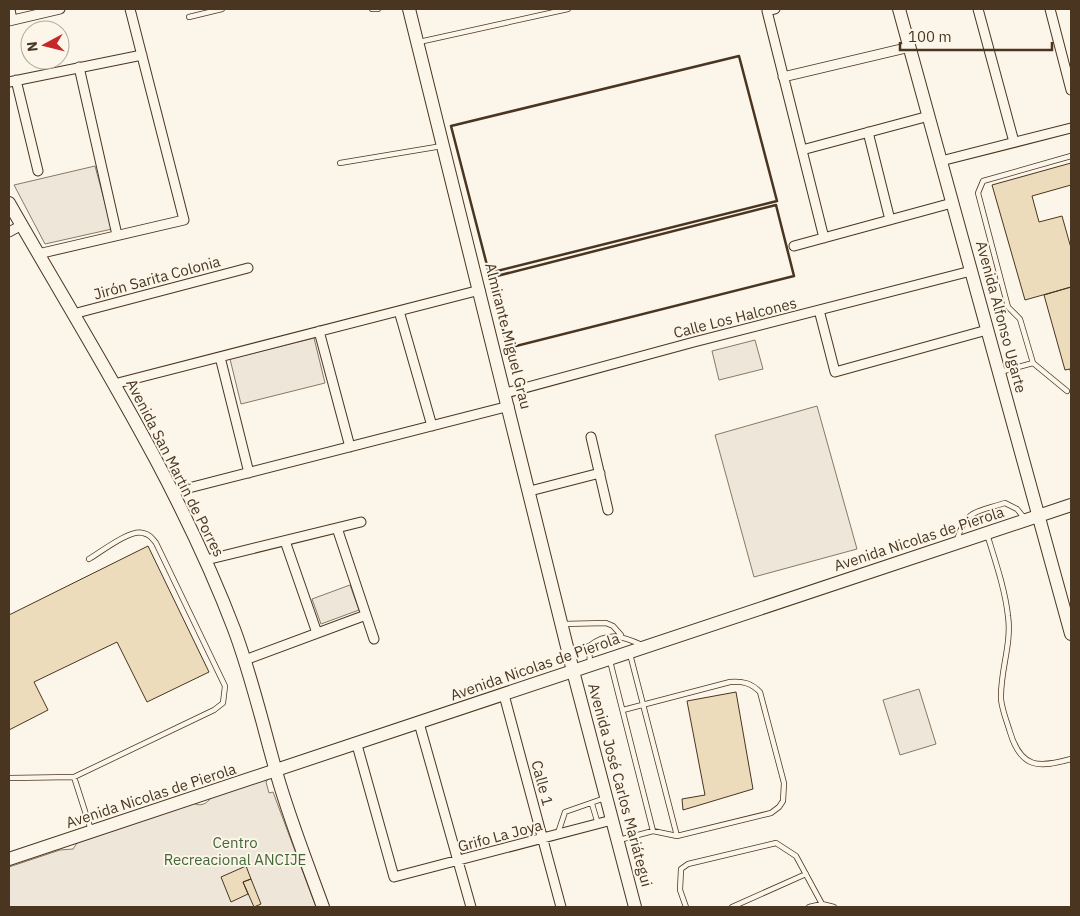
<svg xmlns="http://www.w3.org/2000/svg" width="1080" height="916" font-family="'IBM Plex Sans',sans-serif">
  <rect width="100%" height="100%" fill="#fbf6e9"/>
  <path fill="#ede6d9" stroke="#887966" d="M95,166L112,229L45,244L14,185Z
    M314,338L325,383L241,404L230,359Z
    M755,340L763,369L719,380L712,351Z
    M817,406L857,549L754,577L715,435Z
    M350,585L359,610L321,624L312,599Z
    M919,689L936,744L900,755L883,700Z
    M268,779L266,782L269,793L273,792L316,907H9V867L60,850L73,849L77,843L193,803C201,807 206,804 212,797Z"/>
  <path fill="#ecdcbc" stroke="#4a3520" d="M1071,163V185L1032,196L1039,222L1062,216L1071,248V287L1025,300L992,185Z
    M1071,287V375L1070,369L1065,370L1044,295Z
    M148,546L209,672L147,702L117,642L34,682L48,710L9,730V615Z
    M736,692L753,789L683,810L682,799L705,795L687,701Z
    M246,866L251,879L243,882L248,894L231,902L221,877Z
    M251,879L261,904L254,907L243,882Z"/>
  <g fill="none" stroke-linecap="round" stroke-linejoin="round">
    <defs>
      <path id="lane" d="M372,9H378
        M189,17L222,9
        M419,42L568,9
        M340,163L442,146
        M1000,372L1033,363
        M1067,391L1033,363L1020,319L1008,307L978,193L983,181L1071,156
        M987,534C995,560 1005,589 1008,616C1012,644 1000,671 1001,699C1002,710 1007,722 1010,732C1021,769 1039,768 1071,759
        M957,540C966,509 977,512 1005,503L1017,509L1025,519
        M562,624L606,623L613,626L621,635
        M571,652L589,646
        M630,654L677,836
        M610,661L653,831
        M590,664L589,646C608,631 622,636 642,645
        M74,777L91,830
        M9,778L74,777L214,710L223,703L225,686L156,543C152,538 149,534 143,533C130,529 101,552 89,559
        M592,804L598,824
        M558,833L565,812L605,798
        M619,840L653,831L677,836L771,813L779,807L783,801L784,783L760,692C751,683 743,681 730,682L623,710
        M686,907L680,890L681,869L688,864L776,843L796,856L822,904
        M732,907L806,874
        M809,907L822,904L834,907"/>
      <path id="street" d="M10,9L12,20
        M775,9L767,11L824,238
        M978,9L1014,142
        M1050,9L1071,90
        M9,21L60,9
        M79,67L117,235
        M783,77L910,47
        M16,80L38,171
        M9,82L142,55
        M868,132L890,220
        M802,150L929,116
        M941,161L1071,128
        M9,232L22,225
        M794,246L952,203
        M38,254L184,220L130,9
        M819,310L835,372L987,330
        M399,311L432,426
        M73,314L248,268
        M319,331L350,447
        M220,357L249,473
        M114,384L480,290
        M506,393L694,342L971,271
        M591,437L608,510
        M530,491L600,473
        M173,492L509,406
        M337,528L374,639
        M285,541L317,633
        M206,560L361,522
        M245,660L366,615
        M504,695L561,907
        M419,723L471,907
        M357,745L394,877L612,820"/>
      <path id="secondary" d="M409,9L573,671L635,907
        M899,9L1071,634
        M9,203C88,342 177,479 234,629C252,677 263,726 277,775C290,820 307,863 323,907
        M9,859L1071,505"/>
    </defs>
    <use href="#lane" stroke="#4a3520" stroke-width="6"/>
    <use href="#street" stroke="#4a3520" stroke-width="11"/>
    <use href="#secondary" stroke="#4a3520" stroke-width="14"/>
    <use href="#lane" stroke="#fbf6e9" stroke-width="4.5"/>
    <use href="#street" stroke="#fbf6e9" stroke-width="9"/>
    <use href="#secondary" stroke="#fbf6e9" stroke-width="12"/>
    <path stroke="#4a3520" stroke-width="2.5" d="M739,56L777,201L489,273L451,126Z
      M776,205L794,276L508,348L489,278Z"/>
  </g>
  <g text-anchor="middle" stroke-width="4" stroke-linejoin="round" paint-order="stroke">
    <g font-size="15" fill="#4a3520" stroke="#fbf6e9">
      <text transform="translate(157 278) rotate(-15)" y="5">Jirón Sarita Colonia</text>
      <text transform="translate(1001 317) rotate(75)" y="5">Avenida Alfonso Ugarte</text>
      <text transform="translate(735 318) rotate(-14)" y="5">Calle Los Halcones</text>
      <text transform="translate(508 336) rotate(76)" y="5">Almirante Miguel Grau</text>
      <text transform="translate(175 468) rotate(63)" y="5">Avenida San Martín de Porres</text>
      <text transform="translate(919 539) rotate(-18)" y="5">Avenida Nicolas de Pierola</text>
      <text transform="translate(535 667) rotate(-19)" y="5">Avenida Nicolas de Pierola</text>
      <text transform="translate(542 783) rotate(75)" y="5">Calle 1</text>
      <text transform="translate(620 785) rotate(75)" y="5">Avenida José Carlos Mariátegui</text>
      <text transform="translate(151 796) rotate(-18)" y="5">Avenida Nicolas de Pierola</text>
      <text transform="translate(500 836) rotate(-15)" y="5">Grifo La Joya</text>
    </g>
    <g font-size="15" fill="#436837" stroke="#fbf6e9">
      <text x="235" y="848">Centro<tspan x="235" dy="17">Recreacional ANCIJE</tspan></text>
    </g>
  </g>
  <rect width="1080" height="916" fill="none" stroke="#4a3520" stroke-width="20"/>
  <g transform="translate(45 45) rotate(263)"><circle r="24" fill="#fbf6e9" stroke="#b4a999"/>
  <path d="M0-4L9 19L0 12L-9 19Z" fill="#c62828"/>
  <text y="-8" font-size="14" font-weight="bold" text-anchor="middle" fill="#4a3520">N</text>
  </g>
  <path d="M900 42v8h152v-8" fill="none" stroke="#4a3520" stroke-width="2.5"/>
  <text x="908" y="42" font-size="15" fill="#4a3520" stroke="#fbf6e9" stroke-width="4" paint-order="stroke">100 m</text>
</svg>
